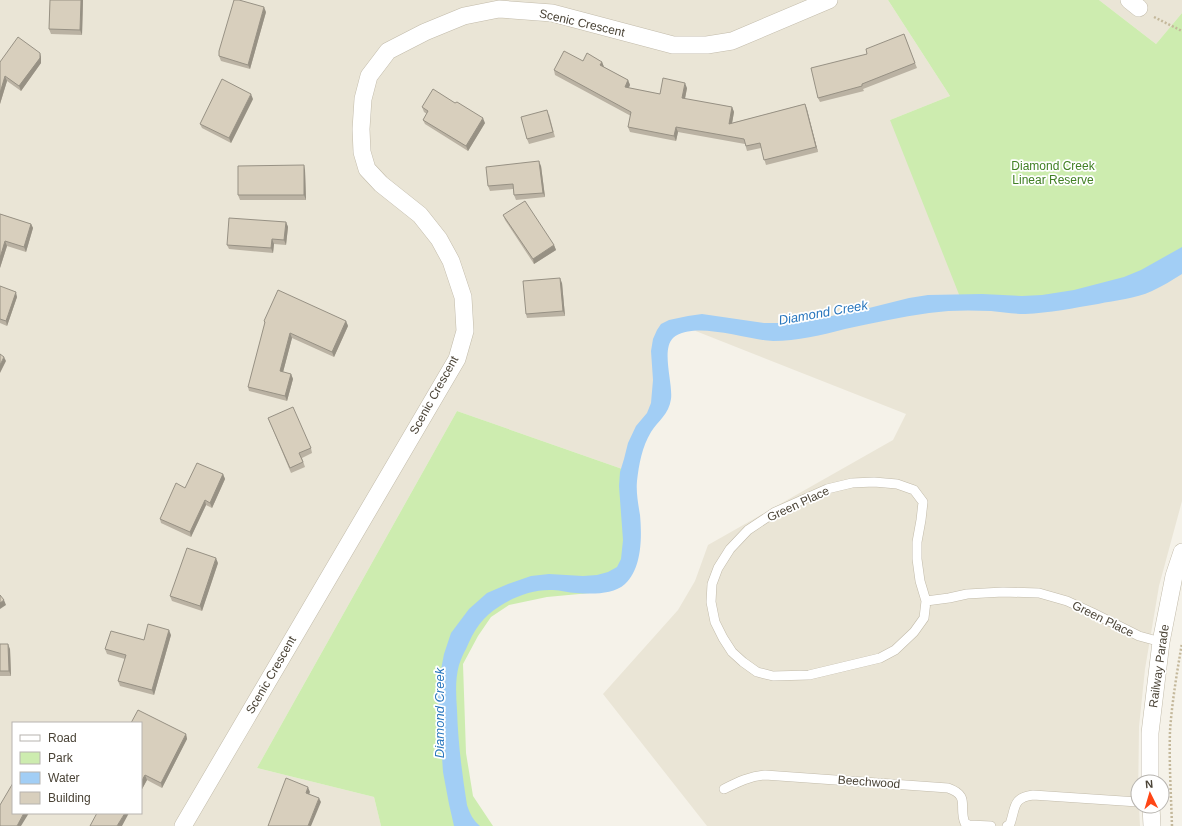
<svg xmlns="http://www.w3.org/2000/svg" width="1182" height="826" font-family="Helvetica,sans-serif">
  <rect width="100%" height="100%" fill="#f5f2e9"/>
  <path fill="#eae5d6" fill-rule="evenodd" d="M0,0H888L950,96L890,120L1182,258V501L1159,586L1145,669L1139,727L1138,806H1139L1140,826H707L603,694L678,610L695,581L708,545L893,440L906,414L683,326H664L651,407L628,471L457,411L257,768L374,797L381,826H0ZM13,723H141V813H13Z
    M1099,0H1182V13L1156,44Z"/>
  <path fill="#cdecaf" d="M888,0H1099L1156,44L1182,13V260L1095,298L960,297L890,120L950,96Z
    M457,411L628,471L636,536L612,589L590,593L547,597L509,605L491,617L478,636L463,664L466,753L473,796L493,826H381L374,797L257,768Z"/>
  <path fill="#a2cef5" d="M1182,247V274C1172,280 1163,286 1152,291C1135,299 1116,300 1098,304C1074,308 1049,313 1025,314C1013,314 1002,312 991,311C970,310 949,310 929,313C901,317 873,323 845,329C822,335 797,341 773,341C747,340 693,320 673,338C661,350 673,383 671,399C669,414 658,421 651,432C642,447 639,464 637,481C636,492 638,503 640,515C642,537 642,568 625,584C613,595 591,594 576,593C568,593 561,590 553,590C535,589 515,596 500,606C482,617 474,630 466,649C463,654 461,659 459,665C455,679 456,695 457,710C458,742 462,774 467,805C470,814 473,820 480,826H454L449,804L443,772L438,696L440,675L444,654L451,633L469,609L487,593L508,584L531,576L549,574L583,576L597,575L608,572L617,567L621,559L623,540L619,486L620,472L624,459L628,443L636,426L647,413L651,403L653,380L651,351L653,339L657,330L661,324L669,320L688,316L702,314L764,323H782L803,322L865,309L909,298L928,295L982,294L1022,296L1042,295L1074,290L1124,277L1141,270Z"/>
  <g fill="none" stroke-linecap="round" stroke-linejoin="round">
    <defs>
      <path id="lane" d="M874,482L897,484L914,490L923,502L921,520L917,542V559L920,581L926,601L924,618L914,632L895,650L880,658L809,675L773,676L757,672L743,662L732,652L723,638L715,622L711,602L712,584L718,568L730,549L748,530L775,512L827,489L852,483Z
        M926,601L949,598L967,594L1003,592L1039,593L1067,601L1093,613L1139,636L1161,642
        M724,789C738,782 750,776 765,775L948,788C971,796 958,807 965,823L969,825L991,826
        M1007,826L1010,824C1016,807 1012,798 1033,795L1138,802"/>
      <path id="street" d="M1129,0L1139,8
        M1150,782V733L1161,642L1174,576L1182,552
        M1151,806L1152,826
        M183,826L457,359L465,331L463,297L451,261L439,239L420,215L381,184L367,169L362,152L361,129L363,99L369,76L388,51L425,32L464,16L499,9L552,13L673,45H707L732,41L829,0"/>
    </defs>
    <use href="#lane" stroke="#c2bbaa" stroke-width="10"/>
    <use href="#street" stroke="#c2bbaa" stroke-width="18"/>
    <path stroke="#c4b89b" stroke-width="2.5" stroke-dasharray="2 2" stroke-linecap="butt" d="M1154,17L1182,31
      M1172,826C1171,794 1169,763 1170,731C1172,702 1177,672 1182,643"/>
    <use href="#lane" stroke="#fff" stroke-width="9"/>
    <use href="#street" stroke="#fff" stroke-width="17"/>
  </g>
  <path fill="#bab2a3" d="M50,0H83L82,35L51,34L49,29Z
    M266,12L250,69L221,61L219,56Z
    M904,34L917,68L863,89L864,91L820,102L818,98L867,54Z
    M41,57V63L21,91L7,81L0,104V62Z
    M583,61L602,62L604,67L628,80L630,85L629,88L660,94L687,88L685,99L732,107L734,112L732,123L805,104L818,152L766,165L761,148L747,151L745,144L678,132L676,141L630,132L628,127L631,116L555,75L554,70Z
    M253,99L231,143L202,128L200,124Z
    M422,107L485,123L468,151L425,124L423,120L427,114L424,112Z
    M549,114L555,137L529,144L527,139Z
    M541,166L545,197L516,200L514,195L513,189L490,191L488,186Z
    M305,170L306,200H240L238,195Z
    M0,214L31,224L33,228L26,252L7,246L0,268Z
    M503,215L554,245L556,250L534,264L505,220Z
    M286,222L288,227L286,245L274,244L273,253L229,249L227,245Z
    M562,283L565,316L527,318L526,314Z
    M0,286L17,297L7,326L0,323Z
    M264,321H346L348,326L334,357L292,338L283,372L291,374L293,379L287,401L249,391L248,387L265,324Z
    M268,418L311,448L312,453L302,458L305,467L291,473Z
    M223,474L225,479L212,508L206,505L191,537L161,523L160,519L185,488Z
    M218,563L202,611L172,601L170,596Z
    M171,635L154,695L120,686L118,681L125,659L107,654L105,649L144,640Z
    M0,644L10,649L11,676H0Z
    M141,723L186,734L187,739L162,788L147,780L141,791Z"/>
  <path fill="#979184" d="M81,0H83L82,35L80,30Z
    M264,7L266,12L250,69L248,65Z
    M40,53L41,57V63L21,91L19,86Z
    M602,62L604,67L602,70L600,65Z
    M5,76L7,81L0,104V93Z
    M628,80L630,85L626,92L625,87Z
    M685,83L687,88L684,103L682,98Z
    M251,94L253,99L231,143L229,138Z
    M805,104L807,109L818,152L816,147Z
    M732,107L734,112L731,129L729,124Z
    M483,118L485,123L468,151L466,146Z
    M676,127L678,132L676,141L674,136Z
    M539,161L541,166L545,197L543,193Z
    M304,165L305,170L306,200L304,195Z
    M286,222L288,227L286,245L284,240Z
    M31,224L33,228L26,252L24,247Z
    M272,239L274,244L273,253L271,248Z
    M5,241L7,246L0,268V258Z
    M554,245L556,250L534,264L533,259Z
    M560,278L562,283L565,316L563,311Z
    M16,292L17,297L7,326L6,321Z
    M346,321L348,326L334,357L332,352Z
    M290,333L292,338L282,376L280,371Z
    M4,357L6,361L0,373V365Z
    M291,374L293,379L287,401L285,396Z
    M223,474L225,479L212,508L210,503Z
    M205,500L206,505L191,537L190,532Z
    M216,558L218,563L202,611L200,606Z
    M4,600L6,605L0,609V603Z
    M169,630L171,635L154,695L152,690Z
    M8,644L10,649L11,676L9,671Z
    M186,734L187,739L162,788L161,783Z
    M145,775L147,780L141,791V782Z
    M308,787L310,792L308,797L306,793Z
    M319,798L321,802L311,826H308Z
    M24,813H29L21,826H17Z
    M125,813H129L122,826H117Z"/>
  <path fill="#d8cfbd" stroke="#979184" d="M50,0H81L80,30L49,29Z
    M234,0H239L264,7L248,65L219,56V51Z
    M904,34L915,63L862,84V86L818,98L811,68L867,54L866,49Z
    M18,37L40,53V58L19,86L5,76L0,93V62Z
    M564,51L583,61L587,53L602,62L600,65L628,80L625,87L660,94L663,78L685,83L682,98L732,107L729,124L805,104L816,147L764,160L760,143L746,146L744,139L676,127L674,136L628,127L631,112L554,70Z
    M222,79L251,94L229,138L200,124Z
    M433,89L455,103L457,102L483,118L466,146L423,120L428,111L422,107Z
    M547,110L553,132L527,139L521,117Z
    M539,161L543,193L514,195L513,184L488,186L486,167Z
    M304,165V195H238V166Z
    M525,201L554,245L533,259L503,215Z
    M0,214L31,224L24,247L5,241L0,258Z
    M229,218L286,222L284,240L272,239L271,248L227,245Z
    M560,278L563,311L526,314L523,281Z
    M0,286L16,292L6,321L0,319Z
    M278,290L346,321L332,352L290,333L280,371L291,374L285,396L248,387L265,322L264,321Z
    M0,354L4,357L0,365Z
    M293,407L311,448L299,453L303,462L290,468L268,418Z
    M197,463L223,474L210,503L205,500L190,532L160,519L176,483L185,488Z
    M187,548L216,558L200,606L170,596Z
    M0,595L4,600L0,603Z
    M148,624L169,630L152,690L118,681L126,655L105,649L111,631L144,640Z
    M0,644H8L9,671H0Z
    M138,710L186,734L161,783L145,775L141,782V723H131Z
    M286,778L308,787L306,793L319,798L308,826H268Z
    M13,783V813H24L17,826H0V805Z
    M97,813H125L117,826H90Z"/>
  <g text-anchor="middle" stroke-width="3.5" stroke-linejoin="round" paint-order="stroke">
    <g font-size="12" fill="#4a4336" stroke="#fff">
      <text transform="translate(582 23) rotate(13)" y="4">Scenic Crescent</text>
      <text transform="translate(434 395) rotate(-61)" y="4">Scenic Crescent</text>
      <text transform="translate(798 504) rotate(-25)" y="4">Green Place</text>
      <text transform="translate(1103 619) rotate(26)" y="4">Green Place</text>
      <text transform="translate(1159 666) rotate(-82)" y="4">Railway Parade</text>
      <text transform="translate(271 675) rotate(-60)" y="4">Scenic Crescent</text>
      <text transform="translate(869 782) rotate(4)" y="4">Beechwood</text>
    </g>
    <g font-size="12" fill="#428025" stroke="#fff">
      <text x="1053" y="170">Diamond Creek<tspan x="1053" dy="14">Linear Reserve</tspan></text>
    </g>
    <g font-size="13" font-style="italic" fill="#2876bd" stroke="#fff">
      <text transform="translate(823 312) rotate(-10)" y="5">Diamond Creek</text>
      <text transform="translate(439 713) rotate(-90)" y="5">Diamond Creek</text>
    </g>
  </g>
  <rect x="12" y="722" width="130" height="92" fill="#ffffff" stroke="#b7b4af"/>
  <rect x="20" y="735" width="20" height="6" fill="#ffffff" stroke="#b7b4af"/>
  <text x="48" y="742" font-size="12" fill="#4a4336">Road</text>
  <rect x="20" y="752" width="20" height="12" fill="#cdecaf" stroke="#b7b4af"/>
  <text x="48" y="762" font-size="12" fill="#4a4336">Park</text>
  <rect x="20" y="772" width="20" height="12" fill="#a2cef5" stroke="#b7b4af"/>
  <text x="48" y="782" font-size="12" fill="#4a4336">Water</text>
  <rect x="20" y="792" width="20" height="12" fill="#d8cfbd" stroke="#b7b4af"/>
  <text x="48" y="802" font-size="12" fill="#4a4336">Building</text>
  <g transform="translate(1150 794) rotate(355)"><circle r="19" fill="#ffffff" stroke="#b7b4af"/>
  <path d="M0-3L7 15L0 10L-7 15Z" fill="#ff4616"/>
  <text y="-6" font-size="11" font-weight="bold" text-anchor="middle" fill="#4a4336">N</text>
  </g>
</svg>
